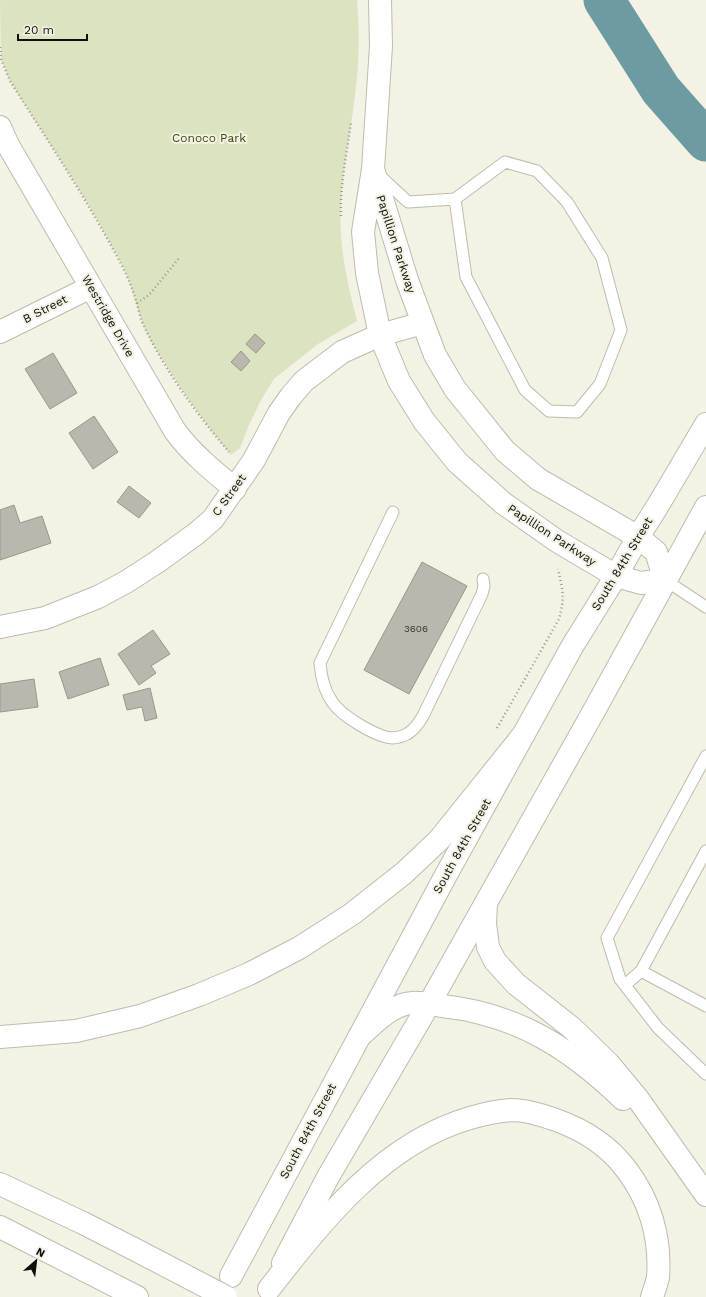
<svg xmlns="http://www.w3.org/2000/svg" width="706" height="1297" font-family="'Work Sans',sans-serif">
  <rect width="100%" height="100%" fill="#f4f1e5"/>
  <path fill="#dce3c1" d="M0,0H357C360,34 359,69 354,103C350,136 343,168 341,202C338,243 347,282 357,321L318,344L274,379L261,400L249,425L240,448L231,455C206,425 185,396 164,362C156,349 147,336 142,322C135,303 131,283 122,265C89,201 48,142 10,81L1,59Z"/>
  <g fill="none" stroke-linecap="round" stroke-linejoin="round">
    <path stroke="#6c9ca1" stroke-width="41" d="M604,0L661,90L706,141"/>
  </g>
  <path fill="#bab8ac" stroke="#99968b" d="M255,334L265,343L256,353L246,344Z
    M241,351L250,361L241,371L231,362Z
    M53,353L77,393L50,409L25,369Z
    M94,416L118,452L93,469L69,433Z
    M129,486L151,503L139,518L117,502Z
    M14,505L20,523L42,516L51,543L0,560V510Z
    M422,562L467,586L409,694L364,670Z
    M153,630L170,654L151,666L156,673L139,685L118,654Z
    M100,658L109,685L68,699L59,672Z
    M34,679L38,707L0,712V684Z
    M150,688L157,718L145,721L142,707L127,710L123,695Z"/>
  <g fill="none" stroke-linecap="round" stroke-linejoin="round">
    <defs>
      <path id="service" d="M379,175L408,202L455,199L466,277L525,390L549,411L577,412L600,384L621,330L602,258L567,202L537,171L505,162L455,199
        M393,512L320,663C321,677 324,691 333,703C342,716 371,733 386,737C393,739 401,737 407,734C414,730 419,723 423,716L482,594L484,586L483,579
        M665,580L706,607
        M706,756L607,938L620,979L658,1028L706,1074
        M641,971L706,1006
        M625,985L641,971L706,851"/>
      <path id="minor" d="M0,127L8,145L175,431C192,454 213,471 235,489
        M373,169L407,280L423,323L435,355L455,389L505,451L538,479L638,537L656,552L665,580L641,583L616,576L557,541L503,503L457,462L424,421L399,381L380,335L367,273L363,232L373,169L381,46L380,0
        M0,332L91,287
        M0,627L45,618L98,597L126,582L157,562L197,533L213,519L254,460L279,413L291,396L304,381L342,352L380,335L423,323"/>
      <path id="primary" d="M283,1263L328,1177L429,1004L595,709L706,507
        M231,1276L446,875L573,645L616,576L638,537L657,507L706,424"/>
      <path id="motorway" d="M486,903L485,924L488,947L495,961L516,984L572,1028L609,1064L638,1099L706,1195
        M0,1037L76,1031L140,1016L199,995L249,974L299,948L352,914L404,873L439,840L524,734
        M359,1037C373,1024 392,1004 412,1003C422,1002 433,1005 442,1006C517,1014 570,1048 623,1099
        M0,1184L83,1223L132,1248
        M0,1227L137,1297
        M269,1289C323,1220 383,1143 470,1118C484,1114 498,1111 512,1110C527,1110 542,1115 556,1120C584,1130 608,1145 626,1169C650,1200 661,1238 658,1277C657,1283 654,1291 652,1297"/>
    </defs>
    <use href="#service" stroke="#bebbaf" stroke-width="13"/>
    <use href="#minor" stroke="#bebbaf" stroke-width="24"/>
    <use href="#primary" stroke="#bebbaf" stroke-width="24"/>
    <use href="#motorway" stroke="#bebbaf" stroke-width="24"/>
    <path stroke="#9b9990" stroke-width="2.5" stroke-dasharray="1 3" stroke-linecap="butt" d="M0,47L1,59L10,81C48,141 88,201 121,264C128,277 133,290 137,304C139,310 140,318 143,324C165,371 196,413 229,452
      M341,216C340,184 347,153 351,122
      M137,303L149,295L180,257
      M497,728L559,619C565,597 563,591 558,569"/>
    <use href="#service" stroke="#fff" stroke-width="11"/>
    <use href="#minor" stroke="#fff" stroke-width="22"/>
    <use href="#primary" stroke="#fff" stroke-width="22"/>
    <use href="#motorway" stroke="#fff" stroke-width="22"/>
    <defs>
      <path id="motorway-bridge" d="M132,1248L226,1297"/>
    </defs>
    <use href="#motorway-bridge" stroke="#bebbaf" stroke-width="24" stroke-linecap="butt"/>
    <use href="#motorway-bridge" stroke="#fff" stroke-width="22"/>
  </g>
  <g text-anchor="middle" stroke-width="4" stroke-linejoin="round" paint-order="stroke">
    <g font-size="10" fill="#3a3933">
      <text x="416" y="632">3606</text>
    </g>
    <g font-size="12" fill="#404808" stroke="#f4f1e5">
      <text x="209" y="142">Conoco Park</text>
    </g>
    <g font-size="12" fill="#100f0b" stroke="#f4f1e5">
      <text transform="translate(396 244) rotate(72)" y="4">Papillion Parkway</text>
      <text transform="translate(45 309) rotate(-27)" y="4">B Street</text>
      <text transform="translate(108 316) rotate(60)" y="4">Westridge Drive</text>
      <text transform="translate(229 495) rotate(-54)" y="4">C Street</text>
      <text transform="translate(552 535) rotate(33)" y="4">Papillion Parkway</text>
      <text transform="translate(622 564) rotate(-59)" y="4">South 84th Street</text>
      <text transform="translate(462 846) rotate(-61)" y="4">South 84th Street</text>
      <text transform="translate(308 1131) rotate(-62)" y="4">South 84th Street</text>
    </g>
  </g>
  <g transform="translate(36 1261) rotate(28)" stroke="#f4f1e5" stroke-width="3" paint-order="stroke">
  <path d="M0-3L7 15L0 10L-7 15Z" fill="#100f0b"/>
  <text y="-6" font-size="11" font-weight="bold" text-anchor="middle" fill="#100f0b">N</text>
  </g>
  <path d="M18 34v6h69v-6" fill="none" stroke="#100f0b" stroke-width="2"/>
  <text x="24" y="34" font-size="12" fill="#100f0b" stroke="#f4f1e5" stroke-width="3" paint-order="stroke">20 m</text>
</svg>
